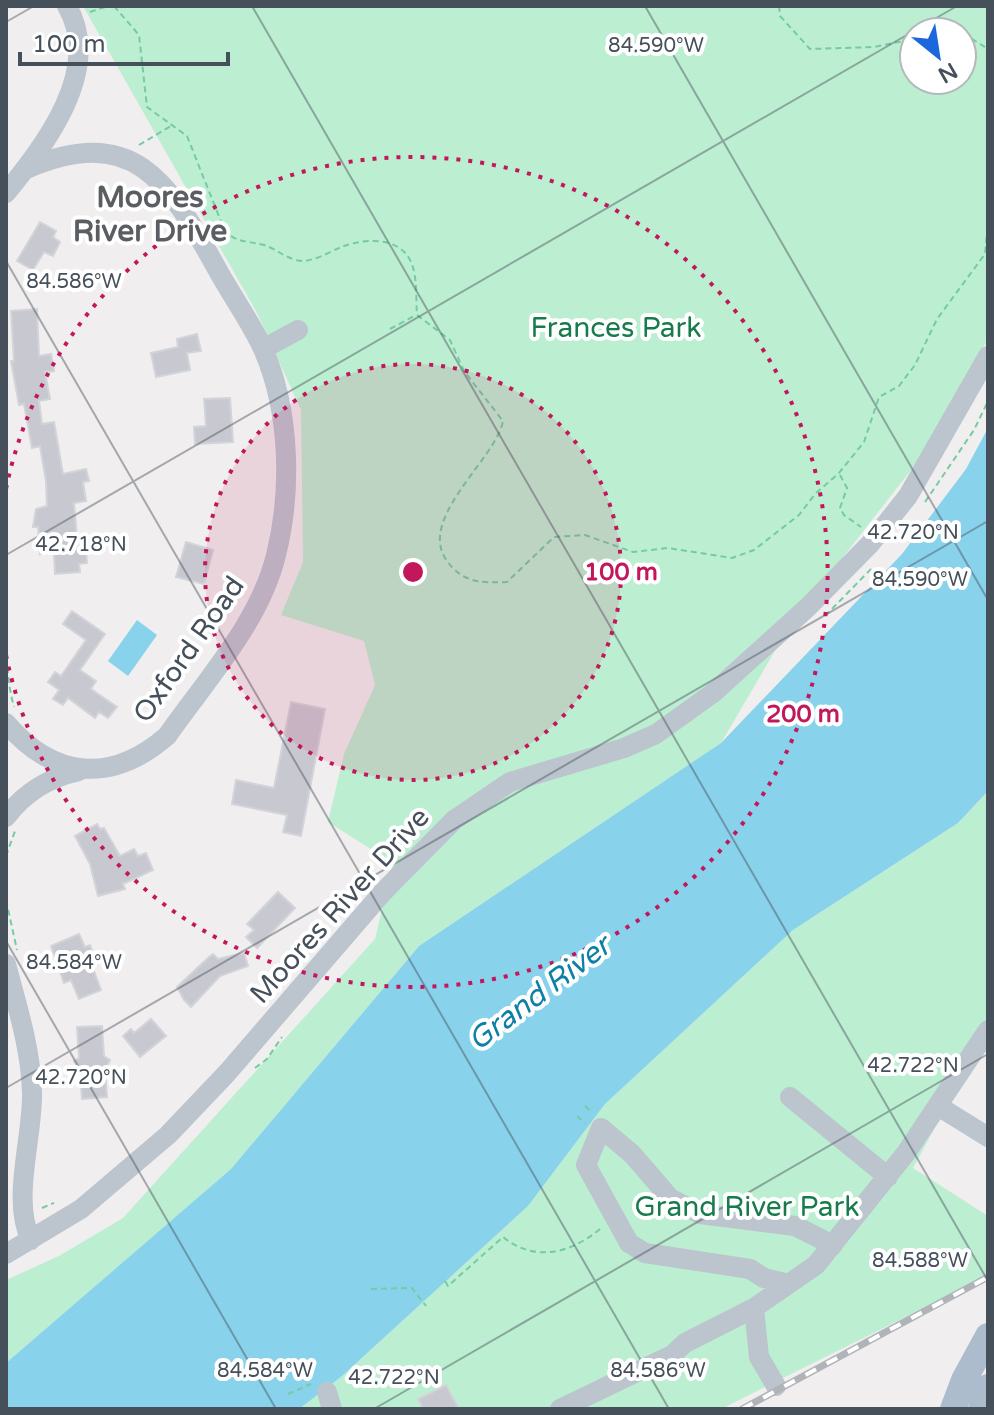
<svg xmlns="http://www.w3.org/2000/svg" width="994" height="1415" font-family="'Varela Round',sans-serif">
  <rect width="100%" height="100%" fill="#f0eeee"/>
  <path fill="#bceed1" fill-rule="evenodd" d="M83,6H988V339L918,461L829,575L809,593L721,743L419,946L231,1169L6,1363V1280L59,1256L123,1218L375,939L393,863L328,822L344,754L375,685L364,641L281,615L303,562L301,410L256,311ZM914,32H962V80H914Z
    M988,791V1030L913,1168L988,1216V1276L721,1409H299L341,1377L528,1206L605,1104L793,930L958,823Z"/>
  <path fill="#89d2eb" d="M988,428V791L958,823L793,930L605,1104L528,1206L341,1377L299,1409H6V1363L231,1169L419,946L721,743L902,554L966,469Z
    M137,620L157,635L128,676L108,661Z"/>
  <path fill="#c8c9d0" stroke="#d2d4d9" stroke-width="2" d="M40,222L56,231L53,237L60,242L53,256L44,252L33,270L17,261Z
    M37,309L39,356L51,354L54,371L45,372L50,399L39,401L42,424L54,422L63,474L86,469L89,481L83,482L86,501L74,503L78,550H86L87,563L79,564L80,572L55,574L54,552L40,554L38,527H33L36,509L47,506L46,481L40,446L32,448L24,404L19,405L11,361H14L11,311Z
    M197,334L201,351L187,353L190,370L156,377L151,353L178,347L177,339Z
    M230,398L233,442L195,444L194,427L206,426L204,399Z
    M186,542L213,550L204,584L176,577Z
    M72,611L105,634L80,670L96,681L91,689L117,707L108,718L99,712L95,718L68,698L63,705L53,699L59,690L48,682L55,672L61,676L86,640L63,624Z
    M291,702L325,709L301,836L283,832L287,815L232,804L236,780L274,788Z
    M97,824L100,829L104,828L120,856L134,849L138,856L146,853L153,870L123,884L125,889L98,896L90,864L75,836Z
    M278,892L295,908L257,948L246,937L254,930L247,924Z
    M79,934L85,947L90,945L97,965L92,966L101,990L79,999L71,980L64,983L51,946Z
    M244,953L248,966L220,976L191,1007L184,1000L177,987L209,957L213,954L218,959Z
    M151,1019L166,1036L140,1057L123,1036L131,1029L134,1033Z
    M102,1026L104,1056L110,1060L105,1071L107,1097L82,1099L80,1071L74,1061L79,1058L77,1027Z
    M446,1385L459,1409H423L418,1399Z"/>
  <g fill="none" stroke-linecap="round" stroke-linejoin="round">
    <path stroke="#74cba4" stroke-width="2" stroke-dasharray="6 4" stroke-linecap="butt" d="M114,6L139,35L147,107L187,136L222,224C231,244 246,240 264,245C277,249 289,261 303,261C317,260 331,251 344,246C370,237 408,237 414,272C417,285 416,301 417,315L450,340L464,371L503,421C496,459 416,519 447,561C463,583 481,583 507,582L554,537L585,535L633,552L668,548L732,558L754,550L799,515L815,494L839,473L864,442L879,397L899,386L915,365L937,319L985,254L988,220
      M779,6L780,16L810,49L874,47L914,39
      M90,12L108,6
      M962,37H969L988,49
      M139,145L171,126
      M390,329L416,315
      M840,475L847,488L840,508L844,515L861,527
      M925,502L974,430L988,401
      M6,537C10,590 0,658 14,707
      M825,616L874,566
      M6,856L15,831
      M6,900L17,950
      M255,1068L267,1059L282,1037
      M585,1106L592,1112
      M577,1116L585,1123
      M42,1208L54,1203
      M445,1281L448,1286L503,1237C535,1263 571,1253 600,1229
      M371,1289L412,1288L426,1306
      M288,1394L311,1384"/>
    <path stroke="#bcc4cd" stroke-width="20" d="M6,193C44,146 104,70 67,6
      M263,349L298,330
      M6,723C54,779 111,784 167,736C206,680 260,622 276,555C292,491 290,412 264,351C251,322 231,295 216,267C168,181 133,122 24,170
      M6,817C25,792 48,778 79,771
      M6,964C17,1006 31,1049 32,1093C33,1137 11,1201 31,1240
      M790,1097L888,1177
      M938,1106L988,1137
      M6,1254L81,1209L168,1135L227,1073L383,892L454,820L510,782L624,748L656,734L713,693L808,607L870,544L908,496L988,356
      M789,1284L764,1278L750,1269L645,1253L629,1243L586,1165L601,1128L632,1154L670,1198L700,1214L795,1226L833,1245
      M754,1308L759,1357L776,1386
      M327,1392L332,1409
      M560,1409L672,1355L685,1343L754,1308L816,1265L906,1153L988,1030"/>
    <path stroke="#adbccd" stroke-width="26" d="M953,1409L964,1380L988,1336
      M981,1409L988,1387"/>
    <defs>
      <path id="rail" d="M742,1409L988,1277"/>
    </defs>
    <use href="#rail" stroke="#b0b3b8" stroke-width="7"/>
    <use href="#rail" stroke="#fff" stroke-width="4" stroke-dasharray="12" stroke-linecap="butt"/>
  </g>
  <path fill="none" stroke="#46505b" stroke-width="2" stroke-opacity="0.45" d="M252,6L988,1281M645,6L988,600M6,22L34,6M6,261L669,1409M6,555L957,6M6,941L276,1409M6,1088L988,521M374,1409L988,1054"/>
  <circle cx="413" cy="572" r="208" fill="#c2185b" fill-opacity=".12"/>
  <g fill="none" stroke="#c2185b" stroke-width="4" stroke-dasharray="4 8">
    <circle cx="413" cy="572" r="208"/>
    <path d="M6 489A415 415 0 1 1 6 655"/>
  </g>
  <g text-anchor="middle" stroke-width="8" stroke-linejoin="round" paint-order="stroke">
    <g font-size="28" fill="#187b4d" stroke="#fff">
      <text x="616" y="337">Frances Park</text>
      <text x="747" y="1216">Grand River Park</text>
    </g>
    <g font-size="28" fill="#46505b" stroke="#fff">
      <text transform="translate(188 649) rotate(-55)" y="10">Oxford Road</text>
      <text transform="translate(339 905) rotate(-48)" y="10">Moores River Drive</text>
    </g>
    <g font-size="30" font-weight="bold" fill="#5a5e63" stroke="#fff">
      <text x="150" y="207">Moores<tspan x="150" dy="34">River Drive</tspan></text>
    </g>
    <g font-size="30" font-style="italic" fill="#0e80a6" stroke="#fff">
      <text transform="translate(539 993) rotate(-37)" y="10">Grand River</text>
    </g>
  </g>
  <g font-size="20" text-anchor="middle" fill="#46505b" stroke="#fff" stroke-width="8" stroke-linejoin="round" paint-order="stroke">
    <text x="656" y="52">84.590°W</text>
    <text x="74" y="288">84.586°W</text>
    <text x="913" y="539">42.720°N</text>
    <text x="81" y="551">42.718°N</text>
    <text x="920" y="586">84.590°W</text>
    <text x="74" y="969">84.584°W</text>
    <text x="913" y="1072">42.722°N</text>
    <text x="81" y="1084">42.720°N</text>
    <text x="920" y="1267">84.588°W</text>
    <text x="265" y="1377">84.584°W</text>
    <text x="658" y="1377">84.586°W</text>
    <text x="394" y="1384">42.722°N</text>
  </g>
  <circle cx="413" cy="572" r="12" fill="#c2185b" stroke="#fff" stroke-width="4"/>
  <g font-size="24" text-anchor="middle" font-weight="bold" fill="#c2185b" stroke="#fff" stroke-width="8" stroke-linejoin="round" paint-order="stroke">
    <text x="621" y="580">100 m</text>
    <text x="803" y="722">200 m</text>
  </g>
  <rect width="994" height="1415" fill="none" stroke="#46505b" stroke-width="16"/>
  <g transform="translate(938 56) rotate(150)"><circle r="38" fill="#ffffff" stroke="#b5b9bd" stroke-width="2"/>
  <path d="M0-6L14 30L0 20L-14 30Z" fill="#1b68dd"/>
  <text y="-12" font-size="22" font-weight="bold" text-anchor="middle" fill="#46505b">N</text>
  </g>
  <path d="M20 52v12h208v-12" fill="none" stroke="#46505b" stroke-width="4"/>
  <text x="32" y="52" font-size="24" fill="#46505b" stroke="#ffffff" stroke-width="6" paint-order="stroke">100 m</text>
</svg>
